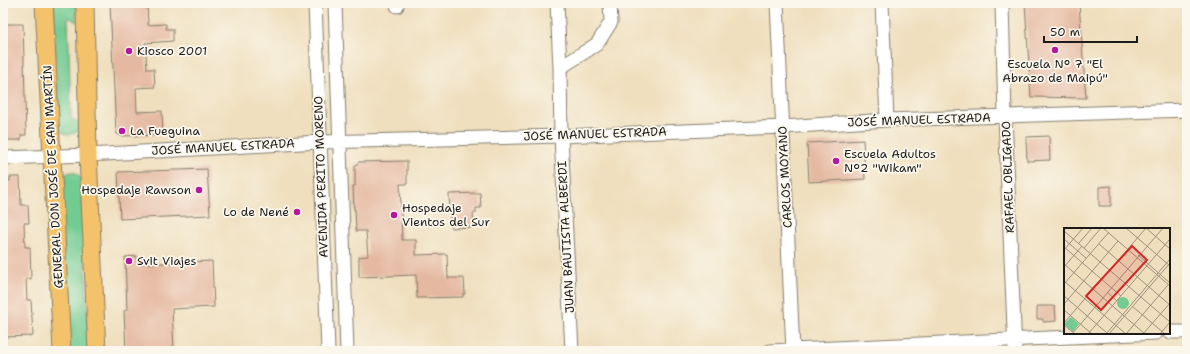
<svg xmlns="http://www.w3.org/2000/svg" width="1190" height="354" font-family="'Shantell Sans',sans-serif">
  <rect width="100%" height="100%" fill="#fbf7ec"/>
  <filter id="ink" filterUnits="userSpaceOnUse"><feTurbulence type="fractalNoise" baseFrequency=".025" numOctaves="2"/><feDisplacementMap in="SourceGraphic" scale="8" xChannelSelector="R" yChannelSelector="G"/><feConvolveMatrix kernelMatrix="1 2 1 2 8 2 1 2 1" color-interpolation-filters="sRGB"/></filter>
  <filter id="wash" filterUnits="userSpaceOnUse"><feTurbulence type="fractalNoise" baseFrequency=".012" numOctaves="4" result="noise"/><feDisplacementMap in="SourceGraphic" scale="16" xChannelSelector="R" yChannelSelector="G"/><feGaussianBlur stdDeviation="0.9" result="paint"/><feColorMatrix in="noise" values="0 0 0 0 0 0 0 0 0 0 0 0 0 0 0 0 0 1.4 0 .05"/><feComposite in="paint" operator="in"/></filter>
  <g filter="url(#wash)">
    <rect width="100%" height="100%" fill="#efdfbe"/>
    <path fill="#72cb91" stroke="#477456" d="M54,3H76L77,22L68,17L71,118L81,124L77,132L69,135L61,132L58,124Z
      M71,172L76,173L82,179L89,351H68L61,179L63,175Z"/>
    <g id="blocks">
      <path fill="#e5b9a1" d="M110,3H147L148,25L166,24V29H173V41L145,43L147,69H154L155,87L136,88L137,112L162,111L163,135L121,136L116,133Z
        M1025,3H1079L1086,98L1031,97Z
        M3,24H23L26,135H21V140H3Z
        M1049,136L1050,160L1027,161L1026,137Z
        M863,140L865,179L809,182L807,143Z
        M407,161V184H400L402,240H416V255L447,254L448,278H464L465,294H463V297L417,298L416,275L359,277V257L368,256L366,231H356L355,210H354L353,186H355V166L359,162Z
        M207,169L210,215L120,219L118,172Z
        M10,177H20L21,205H28L29,223H24L25,247H30L31,279H26L27,300H31L33,336L3,337V181H10Z
        M1111,186V206H1099V187Z
        M480,193L481,208H476V213H473L474,227L451,228L449,194Z
        M137,256V264L212,261L214,307L172,309L174,351H126L124,311L127,310L125,257Z
        M1037,306H1055L1056,321L1043,322V319H1037Z"/>
    </g>
  </g>
  <g filter="url(#ink)">
    <use href="#blocks" fill-opacity="0" stroke="#867e6d" stroke-width="1"/>
    <g fill="none" stroke-linecap="round" stroke-linejoin="round">
      <defs>
        <path id="minor" d="M315,3L328,351
          M335,3L347,351
          M397,3V6
          M557,3L560,68L561,136L572,351
          M777,3L793,351
          M882,3L887,120
          M1002,3L1005,116L1015,351
          M560,68L597,44L611,22L610,3
          M3,158L88,155L319,142L561,136L783,127L887,120L1187,110
          M1169,332H1187
          M770,351L1156,333"/>
        <path id="major" d="M44,3L62,351
          M85,3L88,155L97,351"/>
      </defs>
      <use href="#minor" stroke="#867e6d" stroke-width="15"/>
      <use href="#major" stroke="#867e6d" stroke-width="19"/>
      <use href="#minor" stroke="#fff" stroke-width="13"/>
      <use href="#major" stroke="#f3c26a" stroke-width="17"/>
    </g>
  </g>
  <g fill="#b5179e" stroke="#fbf7ec" stroke-width="1.5">
    <circle cx="1055" cy="50" r="4"/>
    <circle cx="129" cy="51" r="4"/>
    <circle cx="122" cy="131" r="4"/>
    <circle cx="836" cy="161" r="4"/>
    <circle cx="199" cy="190" r="4"/>
    <circle cx="297" cy="212" r="4"/>
    <circle cx="394" cy="215" r="4"/>
    <circle cx="129" cy="261" r="4"/>
  </g>
  <g text-anchor="middle" stroke-width="3.5" stroke-linejoin="round" paint-order="stroke">
    <g font-size="12" fill="#1c1c1c" stroke="#fbf7ec" text-anchor="start">
      <text x="137" y="55">Kiosco 2001</text>
      <text x="1055" y="68" text-anchor="middle">Escuela Nº 7 "El<tspan x="1055" dy="14">Abrazo de Maipú"</tspan></text>
      <text x="130" y="135">La Fueguina</text>
      <text x="844" y="158">Escuela Adultos<tspan x="844" dy="14">N°2 "Wikam"</tspan></text>
      <text x="191" y="194" text-anchor="end">Hospedaje Rawson</text>
      <text x="402" y="212">Hospedaje<tspan x="402" dy="14">Vientos del Sur</tspan></text>
      <text x="289" y="216" text-anchor="end">Lo de Nené</text>
      <text x="137" y="265">Svit Viajes</text>
    </g>
    <g font-size="12" fill="#1c1c1c" stroke="#fbf7ec">
      <text transform="translate(919 120) rotate(-2)" y="4">JOSÉ MANUEL ESTRADA</text>
      <text transform="translate(595 134) rotate(-2)" y="4">JOSÉ MANUEL ESTRADA</text>
      <text transform="translate(223 147) rotate(-3)" y="4">JOSÉ MANUEL ESTRADA</text>
      <text transform="translate(53 177) rotate(-93)" y="4">GENERAL DON JOSÉ DE SAN MARTÍN</text>
      <text transform="translate(321 177) rotate(-92)" y="4">AVENIDA PERITO MORENO</text>
      <text transform="translate(785 177) rotate(-93)" y="4">CARLOS MOYANO</text>
      <text transform="translate(1008 177) rotate(-92)" y="4">RAFAEL OBLIGADO</text>
      <text transform="translate(566 237) rotate(-93)" y="4">JUAN BAUTISTA ALBERDI</text>
    </g>
  </g>
  <g transform="translate(1064 228)">
    <rect width="106" height="106" fill="#efdfbe"/>
    <path d="M53 75a6 6 0 1 1 12 0a6 6 0 1 1-12 0ZM7,89L15,96L9,104L0,96Z" fill="#72cb91"/>
    <path fill="none" stroke="#9b917d" stroke-width="1" d="M39,0L106,58M62,0L106,38M82,0L106,21M0,3L106,94M0,11L22,30M15,15L28,0M35,16L106,77M0,19L57,68M20,20L37,0M0,22L19,0M74,27L106,55M0,36L81,106M0,39L18,18M0,53L62,106M0,56L45,4M43,64L53,73M0,68L43,105M0,76L54,13M68,78L101,106M0,82L28,106M0,95L82,0M0,97L11,106M8,106L99,0M24,106L106,11M42,106L106,31M45,106L106,35M62,106L104,57M79,106L106,75M96,106L106,94"/>
    <path fill="#d62828" fill-opacity="0.15" stroke="#d62828" stroke-width="2" d="M68,18L83,32L37,82L22,68Z"/>
    <rect width="106" height="106" fill="none" stroke="#1c1c1c" stroke-width="2"/>
  </g>
  <rect width="1190" height="354" fill="none" stroke="#fbf7ec" stroke-width="16"/>
  <path d="M1044 36v6h93v-6" fill="none" stroke="#1c1c1c" stroke-width="2"/>
  <text x="1050" y="36" font-size="12" fill="#1c1c1c" stroke="#fbf7ec" stroke-width="3" paint-order="stroke">50 m</text>
</svg>
